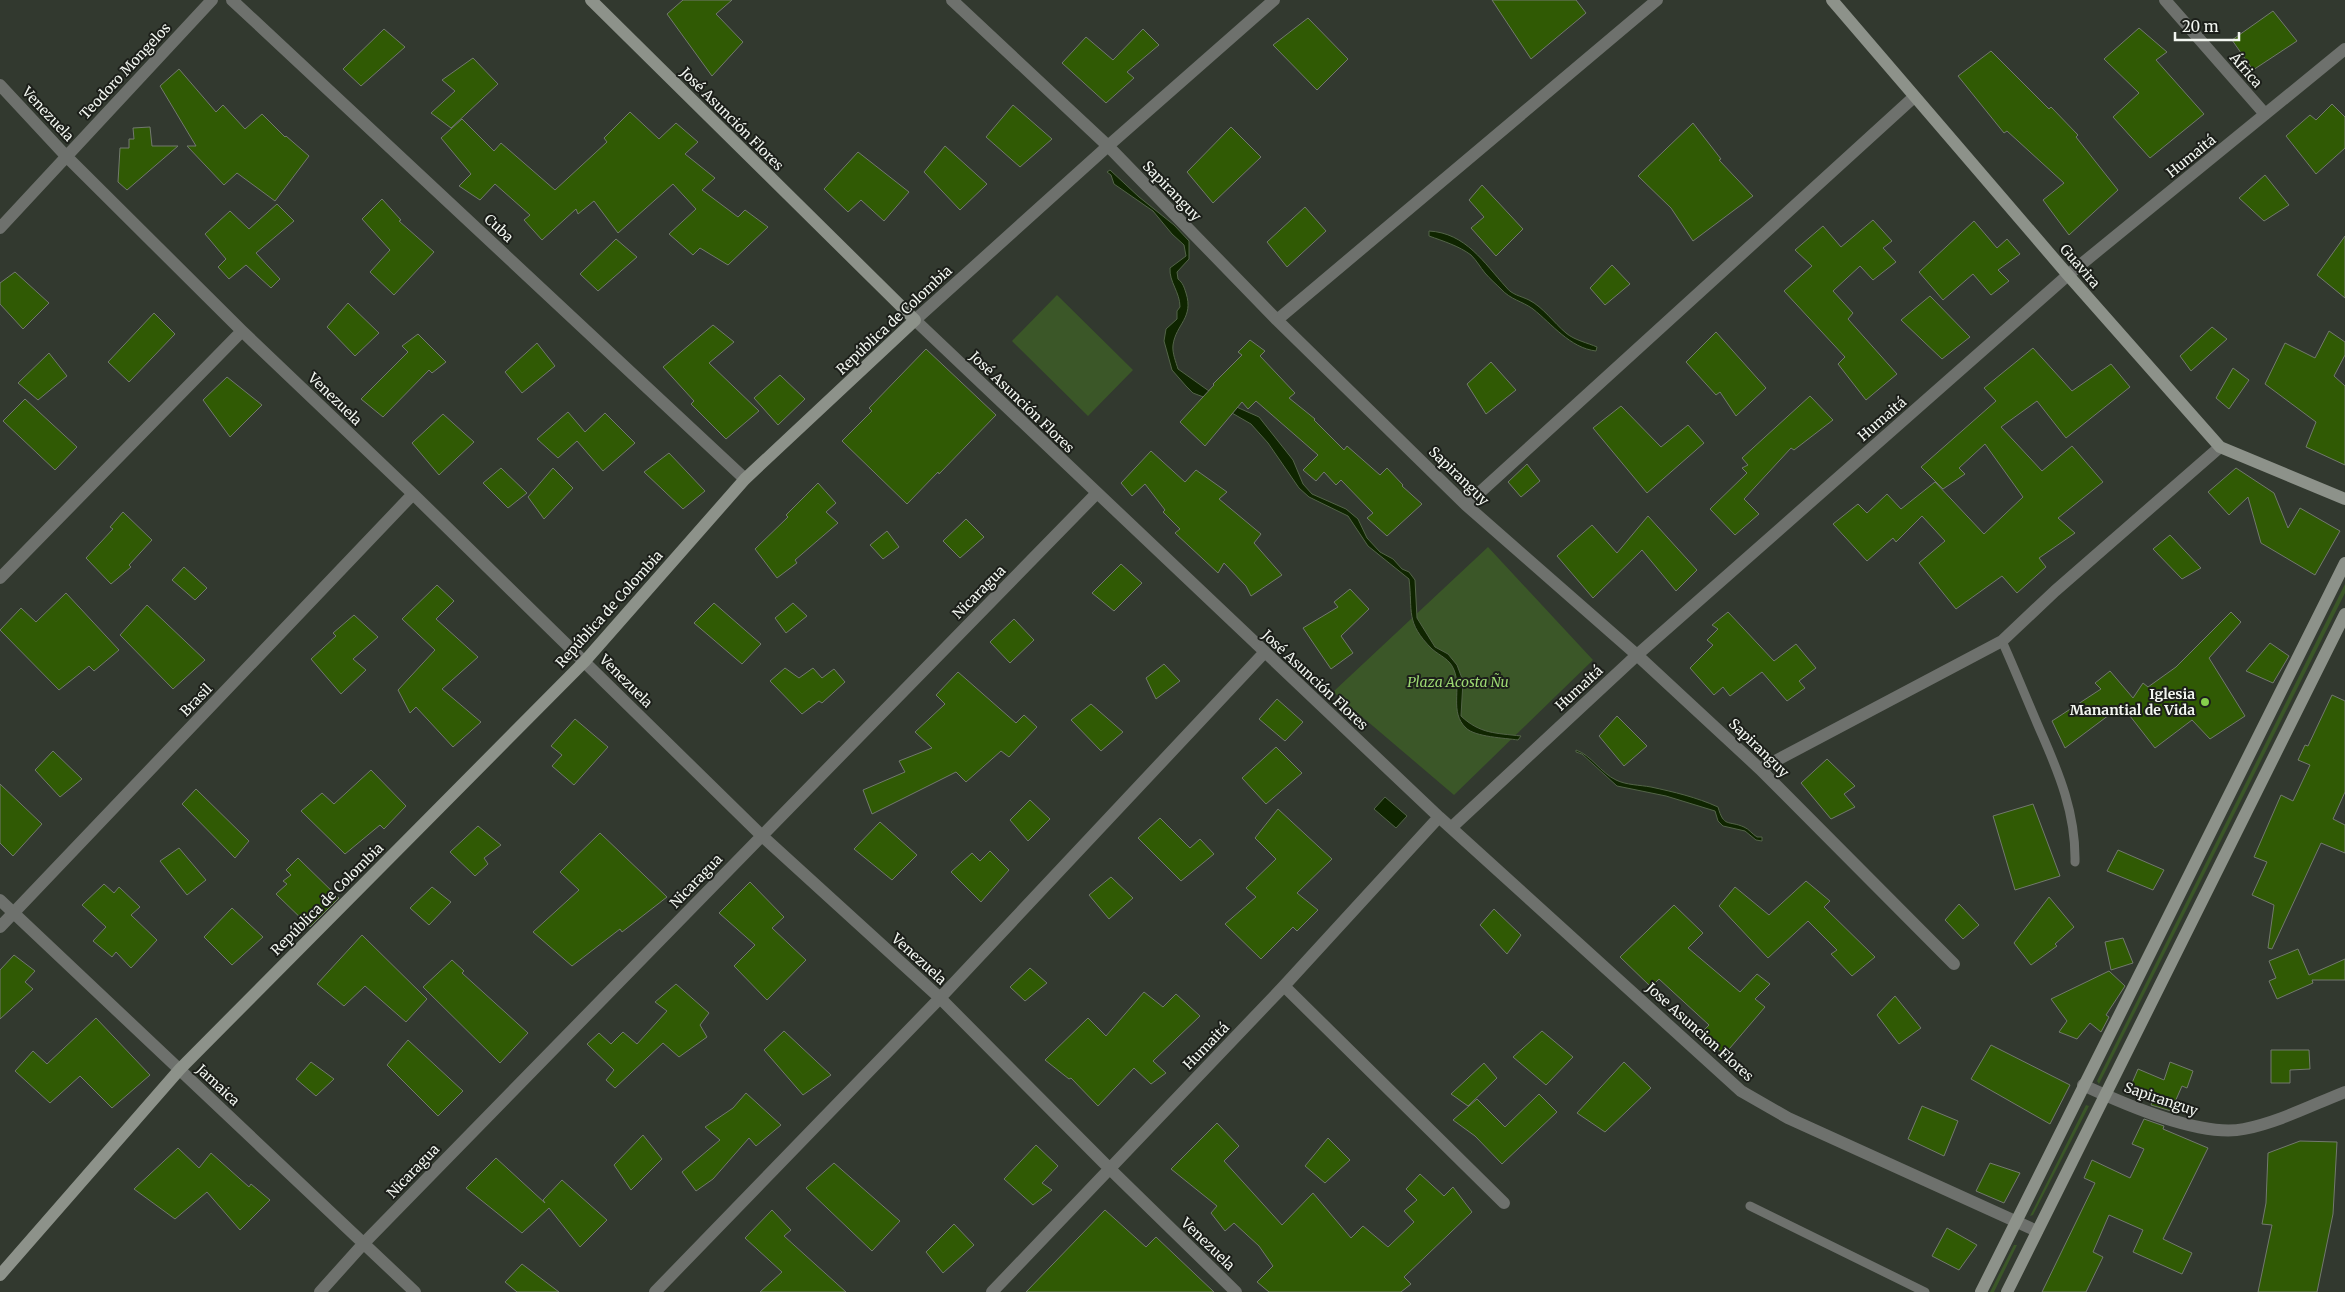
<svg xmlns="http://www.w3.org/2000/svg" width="2345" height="1292" font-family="Merriweather,serif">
  <rect width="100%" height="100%" fill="#32392f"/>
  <path fill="#3b5728" d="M1057,295L1133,370L1088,416L1012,341Z
    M1488,547L1593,660L1454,795L1333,692Z
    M2345,584V593L2099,1084L2097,1081Z
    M2086,1105L2089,1106L2033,1215L2030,1216Z
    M2014,1245H2017L1994,1292H1990Z"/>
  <path fill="#0f2500" stroke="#536448" d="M1110,170L1139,197L1174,225L1189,241V259L1177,272L1178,279C1183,283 1184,287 1186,293C1194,318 1176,324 1173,345C1172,353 1176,362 1178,369L1223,401L1259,417L1293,460L1303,484L1312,494L1346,509L1358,519L1367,538L1380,552L1393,559L1402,569L1409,572L1415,580L1417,618L1435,647L1448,654L1457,665L1463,681L1461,716C1480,734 1496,733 1521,736L1518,740C1505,738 1475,737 1466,728C1449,712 1462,689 1454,670C1450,659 1440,656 1432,649C1405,622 1413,612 1409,579L1368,546L1348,516L1309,497L1299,488L1268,443L1251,424L1206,398L1193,393L1186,386L1172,370L1164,341L1166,329L1177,319V311L1180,307C1180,292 1169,282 1170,268L1186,256L1184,245L1172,234L1153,211L1114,184L1111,175L1107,172Z
    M1429,231C1466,233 1484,263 1506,287C1512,295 1521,296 1529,300C1543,307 1554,323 1566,333C1574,340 1588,343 1597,347L1596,351C1570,348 1552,324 1533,309C1522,301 1511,300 1501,289C1496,284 1490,279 1485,273C1480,267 1477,261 1471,255C1459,246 1443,241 1429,236Z
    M1576,750C1591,755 1601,773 1616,780C1626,785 1640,785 1651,787C1674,792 1696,797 1718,807C1724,828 1728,820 1744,827C1749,829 1752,834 1757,837H1762V841L1756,840L1745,831L1723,826L1718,821L1715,811L1666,796L1617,786L1582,754L1576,752Z
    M1385,797L1407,816L1396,828L1374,809Z"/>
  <path fill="#305a04" stroke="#72796e" d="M683,0H732L716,14L743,42L712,76L667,14Z
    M1492,0H1576L1586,13L1531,59Z
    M2273,11L2297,41L2253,70L2232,40Z
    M1308,18L1348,59L1317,90L1273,45Z
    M2139,28L2167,52L2156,60L2204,114L2150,158L2113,117L2139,93L2104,59Z
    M384,29L405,47L361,86L343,69Z
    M1143,29L1159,45L1127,72L1134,78L1106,103L1062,63L1086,37L1113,60Z
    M1991,51L2049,109L2051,107L2078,135L2076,137L2118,190L2069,235L2043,200L2064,183L2007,131L2004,133L1958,76Z
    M473,58L498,84L451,128L431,113L455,91L442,80Z
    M179,69L216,112L223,105L245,129L262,114L285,137L286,136L309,156L275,201L237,173L224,185L187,146H196L160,86Z
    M2332,104L2345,117V148L2316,174L2286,136L2310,115L2316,120Z
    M1013,105L1052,139L1020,167L986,137Z
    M630,112L659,139L676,123L698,142L685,154L715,178L702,190L738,217L745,210L768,227L728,265L700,248L693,255L669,234L696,209L673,184L618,233L594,201L578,214L576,209L542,240L524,220L530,215L495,184L480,200L459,186L471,174L441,138L462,119L494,151L501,143L555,190L607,142L604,138Z
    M1693,123L1721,159L1719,160L1753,196L1693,241L1671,208L1638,176Z
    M150,127L152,146H178L127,190L118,182L120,148H129V139H134L133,128Z
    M1231,127L1261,157L1213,203L1187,172Z
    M945,146L987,184L960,210L924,172Z
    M858,152L909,192L884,221L861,200L848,212L824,189Z
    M2265,175L2289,205L2264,221L2239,198Z
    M1482,185L1523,229L1496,256L1471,228L1484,217L1469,200Z
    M382,199L401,220L399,221L434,252L394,295L370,272L390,250L362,219Z
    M277,204L294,221L256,253L280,279L271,288L246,265L229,279L218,267L226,259L205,234L230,211L249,229Z
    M1305,207L1326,231L1287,267L1267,242Z
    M1873,220L1892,241L1883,248L1896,262L1873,280L1860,266L1833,291L1853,313L1848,319L1897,374L1866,400L1838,364L1845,357L1784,291L1812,266L1795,250L1823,226L1841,247Z
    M1974,221L1997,248L2007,239L2020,254L1998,270L2009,281L1991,295L1973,274L1943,300L1919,272Z
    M2345,236V298L2317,275Z
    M616,239L637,257L598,291L580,274Z
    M1612,265L1630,284L1605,305L1590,288Z
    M15,272L49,303L23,329L0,304V283Z
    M1930,296L1970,337L1942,359L1901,320Z
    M348,303L379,333L355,356L327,327Z
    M154,313L175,334L129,382L108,362Z
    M713,325L734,342L709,363L759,411L726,439L691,404L694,401L663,367Z
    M2212,327L2227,339L2191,371L2180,356Z
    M2329,331L2345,342V355L2334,376L2345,386V465L2306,447L2316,422L2265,384L2285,343L2315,358Z
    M1716,332L1766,388L1736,416L1720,392L1716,395L1686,362Z
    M418,334L446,362L432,373L429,370L383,417L361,399L408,352L402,346Z
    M1250,340L1265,351L1260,356L1295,393L1289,398L1315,419L1314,420L1344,450L1347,446L1380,475L1387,468L1403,485L1402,486L1422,504L1387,536L1367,518L1373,513L1341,480L1336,485L1324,472L1316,481L1303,470L1318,455L1256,401L1248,409L1242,402L1205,446L1180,422L1214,385L1213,384L1242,355L1238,352Z
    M537,343L555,366L522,393L505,372Z
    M2033,348L2072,391L2111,364L2130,387L2066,438L2037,401L2001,427L2042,471L2072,446L2103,482L2058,518L2075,533L2039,558L2046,567L2017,593L2002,576L1956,609L1919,563L1945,541L1922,516L1896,542L1893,538L1867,561L1833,524L1858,504L1867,513L1887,494L1901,509L1935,482L1984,534L2023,497L1985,444L1959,468L1965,474L1943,489L1921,467L1996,401L1984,388Z
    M926,349L996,415L939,474L938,472L907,504L842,441L872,411L869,408Z
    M49,353L67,376L38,400L18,383Z
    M1491,362L1516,390L1486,414L1467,384Z
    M2233,368L2249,380L2229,409L2216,398Z
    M780,375L805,399L778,425L754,398Z
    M227,377L262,405L230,437L203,400Z
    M1810,396L1833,420L1794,450L1791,448L1744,499L1759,514L1735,535L1710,509L1747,473L1742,468L1748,465L1742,458Z
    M25,399L77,447L55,470L3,421Z
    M1621,406L1661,447L1688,425L1704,443L1647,493L1593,428Z
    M568,412L585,432L605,413L635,443L603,471L577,441L558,458L537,439Z
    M443,414L474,442L439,475L412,443Z
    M1151,451L1185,482L1196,470L1227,492L1219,499L1261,534L1254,543L1282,575L1251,596L1246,586L1224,563L1218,573L1175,533L1180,529L1163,512L1165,510L1145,484L1132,496L1121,483Z
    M669,453L705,491L683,509L644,472Z
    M1527,464L1540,481L1521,497L1508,482Z
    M501,468L527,493L508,508L483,483Z
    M553,468L573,488L544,519L528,497Z
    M2236,468L2274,493L2288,528L2300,508L2340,531L2315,575L2261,543L2248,497L2229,515L2208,492Z
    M818,483L836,503L826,512L838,523L795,560L797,563L777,578L755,549L788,517L786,515Z
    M123,512L152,540L129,565L131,567L111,584L86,558L113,529L110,527Z
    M1648,516L1697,570L1676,591L1642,550L1593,598L1557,556L1592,525L1617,553Z
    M966,519L984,537L960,558L943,541Z
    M887,531L899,547L883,559L870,545Z
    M2170,535L2201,568L2182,579L2153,549Z
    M1121,564L1142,583L1114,611L1092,593Z
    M184,567L207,588L195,600L172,580Z
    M437,585L454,601L436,619L478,657L442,689L481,722L453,747L416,707L410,713L398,690L435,650L402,619Z
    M1350,589L1369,609L1341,636L1353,653L1331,669L1303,628L1338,607L1334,602Z
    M66,593L119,650L94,671L89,666L59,690L0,630L21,608L36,622Z
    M714,603L761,644L742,664L694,623Z
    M793,603L807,616L786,633L775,618Z
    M147,605L205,660L173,689L120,635Z
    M1728,612L1774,661L1796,644L1816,668L1799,681L1805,688L1787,701L1762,672L1730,696L1723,687L1714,695L1690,668L1713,645L1707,640L1718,629L1712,625Z
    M2231,612L2241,622L2209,658L2245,716L2210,739L2192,720L2155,748L2130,716L2117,709L2065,748L2052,721L2101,689L2095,683L2110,671L2133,698L2143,683L2148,687L2176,667Z
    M354,615L378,637L353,659L366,670L341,694L311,659L336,636L333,633Z
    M1014,619L1034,640L1010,663L990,642Z
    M2270,643L2289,656L2273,683L2246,671Z
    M1164,664L1180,681L1156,699L1146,678Z
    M785,668L799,678L813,668L822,678L834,669L845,682L822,703L819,701L802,714L770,681Z
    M958,672L1016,723L1024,715L1037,727L1009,757L1001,751L966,782L956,772L872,814L863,790L905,772L899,761L932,748L915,732L945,704L936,695Z
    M2332,695L2345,701V792L2333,819L2345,825V853L2321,843L2272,949L2268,948L2274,905L2252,895L2267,862L2254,857L2281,795L2293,801L2310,765L2298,760L2305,745L2308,746Z
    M1277,699L1303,722L1285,741L1259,719Z
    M1091,704L1123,732L1101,751L1071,720Z
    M1617,716L1647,746L1624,766L1599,736Z
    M575,719L608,747L574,785L552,766L562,755L551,746Z
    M1276,747L1302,773L1266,804L1242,778Z
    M53,751L82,779L60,797L35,770Z
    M1827,759L1855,786L1844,794L1855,807L1831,819L1801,783Z
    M371,770L406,806L384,829L380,825L345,854L301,811L322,793L334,804Z
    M0,784L42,824L13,856L0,843Z
    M196,789L249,841L235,858L182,804Z
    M1030,800L1050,819L1028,841L1010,820Z
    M2033,804L2060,876L2015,890L1993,816Z
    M1278,809L1332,859L1297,893L1318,910L1297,931L1293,927L1261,959L1225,924L1256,897L1246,888L1276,859L1255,838Z
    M1160,818L1190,848L1200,839L1214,854L1181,881L1138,838Z
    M880,822L917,855L892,880L854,849Z
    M478,826L501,845L484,858L488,864L475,876L450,852Z
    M600,833L667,897L622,932L620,929L572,966L533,932L579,890L560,872Z
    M179,848L206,880L187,895L160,861Z
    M2118,850L2164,870L2153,890L2107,871Z
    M990,851L1009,870L981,902L951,872L972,853L980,861Z
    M298,858L339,898L310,927L276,894L287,884L283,881L291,875L286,870Z
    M1111,877L1133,898L1109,919L1089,895Z
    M1806,881L1830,901L1824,907L1875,957L1852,976L1831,954L1837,950L1808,921L1768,958L1719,906L1735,887L1769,915Z
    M750,882L784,917L772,928L806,960L767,1000L734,966L755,945L719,913Z
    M104,884L114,893L119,887L140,907L131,915L157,940L131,968L116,952L112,957L93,941L106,927L82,905Z
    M432,887L451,902L429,925L410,908Z
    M2049,897L2074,927L2055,944L2057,946L2031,965L2014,943Z
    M1959,904L1979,925L1963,939L1945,920Z
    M1674,905L1703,933L1688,948L1740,992L1757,974L1770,984L1755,999L1765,1007L1724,1055L1701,1033L1709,1025L1659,979L1651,987L1620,957Z
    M232,908L263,937L232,965L204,937Z
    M1494,909L1521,935L1507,954L1480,925Z
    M362,935L427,999L406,1022L365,986L344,1006L317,984Z
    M2123,938L2133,963L2111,970L2105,942Z
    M2298,949L2309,975L2345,959V980H2312L2313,983L2277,999L2269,981L2276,978L2269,961Z
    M14,955L35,971L25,982L33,989L0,1019V970Z
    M452,960L464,971L462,973L528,1033L500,1063L423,987Z
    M1030,968L1047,983L1025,1001L1010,987Z
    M2109,971L2125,986L2106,1015L2109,1017L2101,1032L2090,1023L2077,1039L2059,1032L2067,1021L2051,999Z
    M676,984L709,1013L700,1025L707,1037L679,1057L663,1043L615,1088L606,1080L614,1070L587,1044L599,1033L611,1044L623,1032L637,1044L667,1011L655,1002Z
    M1144,992L1163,1007L1176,994L1200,1016L1153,1061L1166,1073L1151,1084L1134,1068L1098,1106L1071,1078L1069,1079L1045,1060L1088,1018L1106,1036Z
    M1895,996L1921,1028L1899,1044L1877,1015Z
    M96,1018L150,1075L112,1108L80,1076L50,1103L15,1071L33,1051L47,1064Z
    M784,1031L831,1075L803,1095L764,1050Z
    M1542,1031L1573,1057L1546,1085L1513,1057Z
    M408,1040L463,1091L438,1116L387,1065Z
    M1991,1045L2070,1085L2050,1124L1971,1079Z
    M2271,1050H2309L2310,1069L2290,1070V1083H2271Z
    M311,1062L334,1079L316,1096L296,1079Z
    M1624,1062L1651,1088L1605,1132L1577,1113Z
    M2170,1062L2193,1071L2187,1088L2182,1086L2171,1111L2151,1105L2153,1100L2129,1090L2138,1069L2164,1080Z
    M1484,1063L1497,1078L1468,1106L1451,1094Z
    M746,1093L781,1125L756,1146L749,1138L713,1179L696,1191L682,1172L720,1140L705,1127L733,1108Z
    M1539,1094L1557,1112L1502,1164L1475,1136L1453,1120L1477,1099L1505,1127Z
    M1922,1106L1958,1121L1944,1156L1908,1139Z
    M2144,1119L2164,1126L2163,1129L2208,1148L2163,1239L2192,1253L2182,1274L2133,1252L2143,1230L2109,1215L2093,1252L2103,1257L2086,1292H2042L2095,1183L2084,1178L2092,1160L2130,1178L2144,1149L2132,1144Z
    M1217,1123L1239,1146L1224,1161L1282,1225L1313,1193L1351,1238L1363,1226L1388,1247L1414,1222L1404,1211L1417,1200L1406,1189L1420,1174L1444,1196L1453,1187L1472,1212L1404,1277L1411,1284L1401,1292H1269L1257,1282L1273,1266L1259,1246L1234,1223L1225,1231L1211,1213L1217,1206L1171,1169Z
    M643,1135L662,1159L631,1190L614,1165Z
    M1328,1138L1350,1160L1325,1183L1305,1166Z
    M2300,1141L2337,1142L2333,1214L2317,1292H2258L2272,1225L2262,1224L2266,1203L2268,1153Z
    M1036,1145L1058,1166L1042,1183L1052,1190L1033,1205L1004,1179Z
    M178,1148L199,1168L211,1153L249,1187L251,1184L270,1200L240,1230L207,1192L175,1219L134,1189Z
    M496,1158L545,1203L543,1200L562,1180L607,1220L580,1247L549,1208L522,1233L466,1188Z
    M834,1163L900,1221L872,1251L806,1188Z
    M1990,1163L2020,1173L2004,1203L1976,1191Z
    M772,1210L791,1230L784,1236L846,1292H760L782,1272L745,1238Z
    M1105,1210L1146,1247L1156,1237L1214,1292H1026Z
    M954,1224L974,1245L943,1273L926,1252Z
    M1947,1228L1977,1245L1959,1270L1932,1256Z
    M522,1264L559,1292H517L505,1282Z"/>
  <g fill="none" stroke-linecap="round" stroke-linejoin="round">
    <path stroke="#6e716d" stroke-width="9" d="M2002,641C2015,670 2027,700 2040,730C2059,773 2076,814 2075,862
      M1750,1206L1925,1292"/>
    <path stroke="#6e716d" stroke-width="12" d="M232,0L745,479
      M952,0L1108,146L1277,320L1466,505L1637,655L1760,769L1954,964
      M1274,0L1108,146L915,320L1439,817L1741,1091L1788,1118L2037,1231
      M2165,0L2265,114
      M0,85L66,156L242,331L413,494L761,835L940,998L1110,1169L1236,1292
      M0,228L212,0
      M1277,320L1657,0
      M1466,505L1914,97
      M0,578L242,331
      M1760,769L2002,641L2055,591L2220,447
      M1452,827L1637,655L2068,275L2345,49
      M0,900L415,1292
      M0,927L413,494
      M1284,986L1504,1203
      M2083,1085C2124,1104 2201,1138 2244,1129C2279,1122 2312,1105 2345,1092
      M320,1292L364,1243L1096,494
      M655,1292L940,998L1264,653
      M992,1292L1284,986L1439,817"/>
    <path stroke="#8d928a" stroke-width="12" d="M1832,0L2068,275L2220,447L2345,499
      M0,1275L180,1069L585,661L745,479L915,320L591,0
      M1981,1292L2345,563
      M2007,1292L2345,614"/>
  </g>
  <circle fill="#86cf4c" stroke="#1c1f1a" stroke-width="2" cx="2205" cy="702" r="5"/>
  <g text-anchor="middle" stroke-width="4" stroke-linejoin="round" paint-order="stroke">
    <g font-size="14" fill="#f2f6f0" stroke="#1c1f1a">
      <text transform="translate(2246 70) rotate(49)" y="5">África</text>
      <text transform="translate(125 71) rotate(-47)" y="5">Teodoro Mongelos</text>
      <text transform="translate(48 114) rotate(47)" y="5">Venezuela</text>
      <text transform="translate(732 119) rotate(45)" y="5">José Asunción Flores</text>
      <text transform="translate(2191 156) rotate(-39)" y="5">Humaitá</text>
      <text transform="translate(1172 191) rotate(46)" y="5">Sapiranguy</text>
      <text transform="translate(499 228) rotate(43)" y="5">Cuba</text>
      <text transform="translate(2080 266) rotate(49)" y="5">Guavira</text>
      <text transform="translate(894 320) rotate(-43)" y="5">República de Colombia</text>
      <text transform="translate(335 399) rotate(44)" y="5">Venezuela</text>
      <text transform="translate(1022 402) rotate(44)" y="5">José Asunción Flores</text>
      <text transform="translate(1882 419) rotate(-41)" y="5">Humaitá</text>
      <text transform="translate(1459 476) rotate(44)" y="5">Sapiranguy</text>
      <text transform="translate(979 592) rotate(-45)" y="5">Nicaragua</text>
      <text transform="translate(609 609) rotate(-48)" y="5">República de Colombia</text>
      <text transform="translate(1315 680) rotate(43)" y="5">José Asunción Flores</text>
      <text transform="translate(626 681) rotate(45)" y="5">Venezuela</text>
      <text transform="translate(1579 688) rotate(-43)" y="5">Humaitá</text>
      <text transform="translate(196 700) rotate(-46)" y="5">Brasil</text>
      <text transform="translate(1759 748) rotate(44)" y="5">Sapiranguy</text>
      <text transform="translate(696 881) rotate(-46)" y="5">Nicaragua</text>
      <text transform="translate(327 899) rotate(-45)" y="5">República de Colombia</text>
      <text transform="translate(919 959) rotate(42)" y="5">Venezuela</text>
      <text transform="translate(1700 1032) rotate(42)" y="5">Jose Asuncion Flores</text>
      <text transform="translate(1206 1046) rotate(-46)" y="5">Humaitá</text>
      <text transform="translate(218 1085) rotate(43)" y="5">Jamaica</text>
      <text transform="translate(2161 1099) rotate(19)" y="5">Sapiranguy</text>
      <text transform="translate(413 1171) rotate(-46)" y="5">Nicaragua</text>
      <text transform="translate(1208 1244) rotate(44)" y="5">Venezuela</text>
    </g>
    <g font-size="14" font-style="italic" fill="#9cd872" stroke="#1c1f1a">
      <text x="1458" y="687">Plaza Acosta Ñu</text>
    </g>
    <g font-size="14" font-weight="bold" fill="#f2f6f0" stroke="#1c1f1a" text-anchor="end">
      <text x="2195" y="699">Iglesia<tspan x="2195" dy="16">Manantial de Vida</tspan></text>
    </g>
  </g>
  <path d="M2175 32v8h64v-8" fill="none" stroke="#f2f6f0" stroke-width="2.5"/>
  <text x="2182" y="32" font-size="15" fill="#f2f6f0" stroke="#1c1f1a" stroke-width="4" paint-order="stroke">20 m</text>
</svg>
